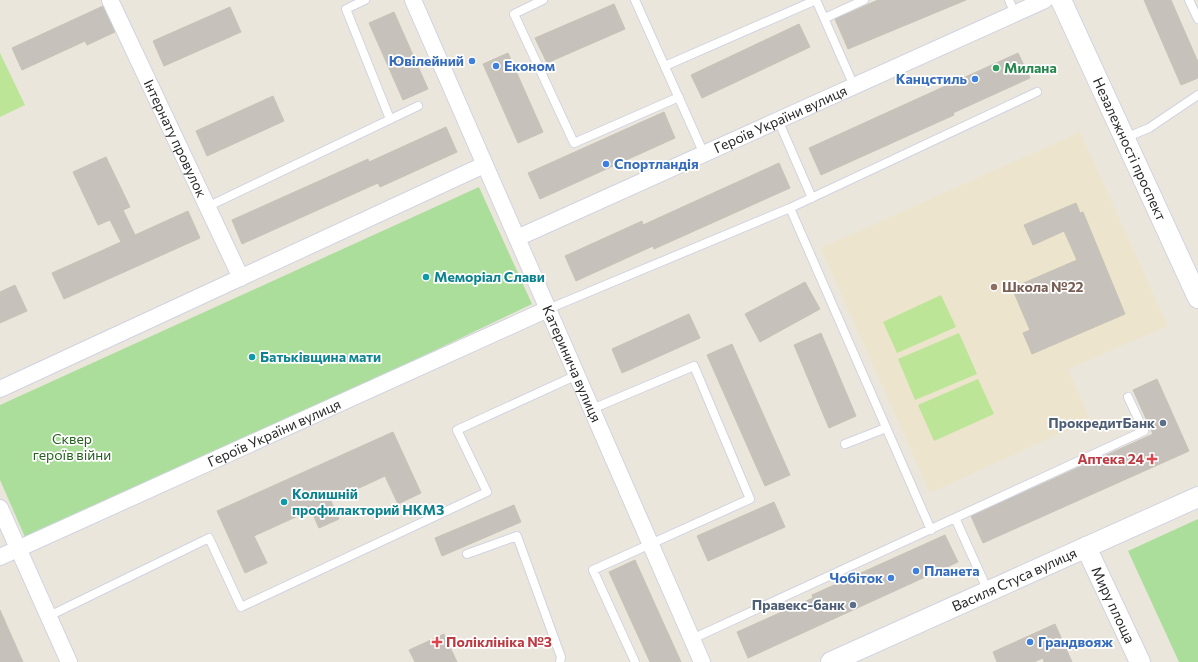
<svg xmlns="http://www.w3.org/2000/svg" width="1198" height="662" font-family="Commissioner,sans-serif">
  <rect width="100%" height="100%" fill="#ebe6dc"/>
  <path fill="#ece4cc" d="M1080,132L1168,326L1068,369L1090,420L930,493L821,248Z"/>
  <path fill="#abde9b" d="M479,187L532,304L28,544L0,480V405Z
    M1198,519V662H1179L1128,551Z"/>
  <path fill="#bce597" d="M0,53L25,105L0,117Z
    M941,295L956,327L897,353L883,322Z
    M959,333L977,374L915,400L898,359Z
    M978,379L994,414L934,441L918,405Z"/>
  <path fill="#c6c2bb" stroke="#c6c2b6" d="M878,0H966L848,49L835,19Z
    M1144,0H1171L1198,62V78L1181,85Z
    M614,4L625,29L547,63L535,38Z
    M103,6L115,32L87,45L85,41L22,70L12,48Z
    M230,7L241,32L164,66L153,41Z
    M394,12L428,89L403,100L369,23Z
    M799,24L810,47L702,98L691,75Z
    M508,53L543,132L518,143L483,64Z
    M1018,53L1030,78L953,113L954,115L821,175L809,148Z
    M273,96L284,121L207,156L196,131Z
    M664,112L675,138L540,199L528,173Z
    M446,127L457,152L380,187L378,183L242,244L232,220L368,159L369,162Z
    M106,157L130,207L123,210L135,235L188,211L200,238L64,299L52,273L121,242L110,220L98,225L73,172Z
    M779,163L790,188L654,249L653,246L576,281L565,256L642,221L643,225Z
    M1076,203L1080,213L1083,212L1125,314L1032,354L1023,333L1030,330L1012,288L1077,260L1064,231L1033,245L1024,225Z
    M805,282L820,309L760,342L745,314Z
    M15,285L27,311L0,323V292Z
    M689,314L700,338L622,373L612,349Z
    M821,333L856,416L829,428L794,345Z
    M732,344L790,475L765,486L707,355Z
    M1157,379L1189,451L983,543L971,516L1153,434L1133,390Z
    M393,432L421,493L398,504L385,476L331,501L339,519L319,528L311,510L254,536L267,563L245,573L217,511Z
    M774,502L785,527L708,561L697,536Z
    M514,505L521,522L442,556L435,538Z
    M945,535L958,562L748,658L737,632L813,598L812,595Z
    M635,560L681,662H650L609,572Z
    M0,610L23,662H0Z
    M1055,624L1072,662H1044L1043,658L1034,662H997L993,652Z
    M444,634L457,662H415L409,650Z"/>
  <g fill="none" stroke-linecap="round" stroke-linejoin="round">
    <defs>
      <path id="service" d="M365,0L346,9L390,119
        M543,0L514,14L574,143L679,97
        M635,0L704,154
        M816,0L854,86
        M1009,0L1015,14
        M1189,0L1198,19
        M825,18L864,0
        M665,66L816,0
        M778,120L812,198
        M1125,138L1149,128L1198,95
        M207,207L418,106
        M790,208L1037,92
        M548,309L790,208L931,530
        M592,409L694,366L750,499L593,570L635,662
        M845,444L886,428
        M955,518L988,591
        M467,554L517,536L561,657L560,662
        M49,616L209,538L241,607L487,492L457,430L577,375
        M692,639L1144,431L1128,397"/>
      <g id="minor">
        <path id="s1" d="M110,0L241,278"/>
        <path id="s2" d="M413,0L702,662"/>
        <path id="s3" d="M517,238L1045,0"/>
        <path d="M0,389L484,165"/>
        <path d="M0,508L69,662"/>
        <path id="s4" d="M0,557L548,309"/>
      </g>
      <g id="tertiary">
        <path id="s5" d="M1061,0L1198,298"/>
        <path id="s6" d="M1086,547L1140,662"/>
        <path id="s7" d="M831,662L1198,497"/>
      </g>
    </defs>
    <use href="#service" stroke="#d1d3e1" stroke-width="10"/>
    <use href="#minor" stroke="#d1d3e1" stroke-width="18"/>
    <use href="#tertiary" stroke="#d1d3e1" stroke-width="22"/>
    <use href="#service" stroke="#fff" stroke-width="8"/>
    <use href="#minor" stroke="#fff" stroke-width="16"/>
    <use href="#tertiary" stroke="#fff" stroke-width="20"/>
  </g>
  <g fill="#3f7fe0" stroke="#fff" stroke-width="1.5">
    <circle cx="472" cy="61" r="4"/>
    <circle cx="496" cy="66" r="4"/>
    <circle cx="975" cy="79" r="4"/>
    <circle cx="606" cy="164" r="4"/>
    <circle cx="916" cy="571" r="4"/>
    <circle cx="891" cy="578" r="4"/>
    <circle cx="1030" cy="642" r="4"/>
  </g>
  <circle fill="#2e9e5b" stroke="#fff" stroke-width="1.5" cx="996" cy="68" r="4"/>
  <g fill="#0f9aa8" stroke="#fff" stroke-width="1.5">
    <circle cx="426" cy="277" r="4"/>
    <circle cx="252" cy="357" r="4"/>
    <circle cx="284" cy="502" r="4"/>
  </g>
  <circle fill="#8d6e63" stroke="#fff" stroke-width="1.5" cx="994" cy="287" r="4"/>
  <g fill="#5c6f8a" stroke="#fff" stroke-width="1.5">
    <circle cx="1163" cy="423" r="4"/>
    <circle cx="853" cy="605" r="4"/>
  </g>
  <g fill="#e0444e" stroke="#fff" stroke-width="1.5">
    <path d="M1150 453h4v4h4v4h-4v4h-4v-4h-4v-4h4z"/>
    <path d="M435 636h4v4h4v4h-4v4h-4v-4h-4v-4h4z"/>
  </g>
  <g text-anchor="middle" stroke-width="3.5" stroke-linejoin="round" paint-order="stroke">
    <g font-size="14" font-weight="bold" fill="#366cbe" stroke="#fff" text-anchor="start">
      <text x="464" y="66" text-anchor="end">Ювілейний</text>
      <text x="504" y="71">Економ</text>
      <text x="967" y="84" text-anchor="end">Канцстиль</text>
      <text x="614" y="169">Спортландія</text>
      <text x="924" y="576">Планета</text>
      <text x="883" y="583" text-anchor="end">Чобіток</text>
      <text x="1038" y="647">Грандвояж</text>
    </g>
    <g font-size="14" font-weight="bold" fill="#27864d" stroke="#fff" text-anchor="start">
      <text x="1004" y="73">Милана</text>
    </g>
    <g font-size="14" fill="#292929" stroke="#fff">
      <text dy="5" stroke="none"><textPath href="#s3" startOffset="289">Героїв України вулиця</textPath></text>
      <text dy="5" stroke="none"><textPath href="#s1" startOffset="153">Інтернату провулок</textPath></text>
      <text dy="5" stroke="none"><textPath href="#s5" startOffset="164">Незалежності проспект</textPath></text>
      <text dy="5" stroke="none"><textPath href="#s2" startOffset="397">Катеринича вулиця</textPath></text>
      <text dy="5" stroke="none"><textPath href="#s4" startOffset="301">Героїв України вулиця</textPath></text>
      <text dy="5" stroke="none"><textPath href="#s7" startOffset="201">Василя Стуса вулиця</textPath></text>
      <text dy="5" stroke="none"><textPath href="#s6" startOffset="64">Миру площа</textPath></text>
    </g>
    <g font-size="14" font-weight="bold" fill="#0d838f" stroke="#fff" text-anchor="start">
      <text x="434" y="282">Меморіал Слави</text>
      <text x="260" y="362">Батьківщина мати</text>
      <text x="292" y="499">Колишній<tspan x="292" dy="16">профилакторий НКМЗ</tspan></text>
    </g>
    <g font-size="14" font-weight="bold" fill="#785e54" stroke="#fff" text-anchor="start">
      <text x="1002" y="292">Школа №22</text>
    </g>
    <g font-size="14" font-weight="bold" fill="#4e5e75" stroke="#fff" text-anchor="end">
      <text x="1155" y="428">ПрокредитБанк</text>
      <text x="845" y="610">Правекс-банк</text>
    </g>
    <g font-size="14" fill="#25621e" stroke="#fff">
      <text x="72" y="444">Сквер<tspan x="72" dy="16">героїв війни</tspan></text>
    </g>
    <g font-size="14" font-weight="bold" fill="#be3a42" stroke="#fff" text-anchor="end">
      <text x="1144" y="464">Аптека 24</text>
      <text x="446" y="647" text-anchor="start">Поліклініка №3</text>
    </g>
  </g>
</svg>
